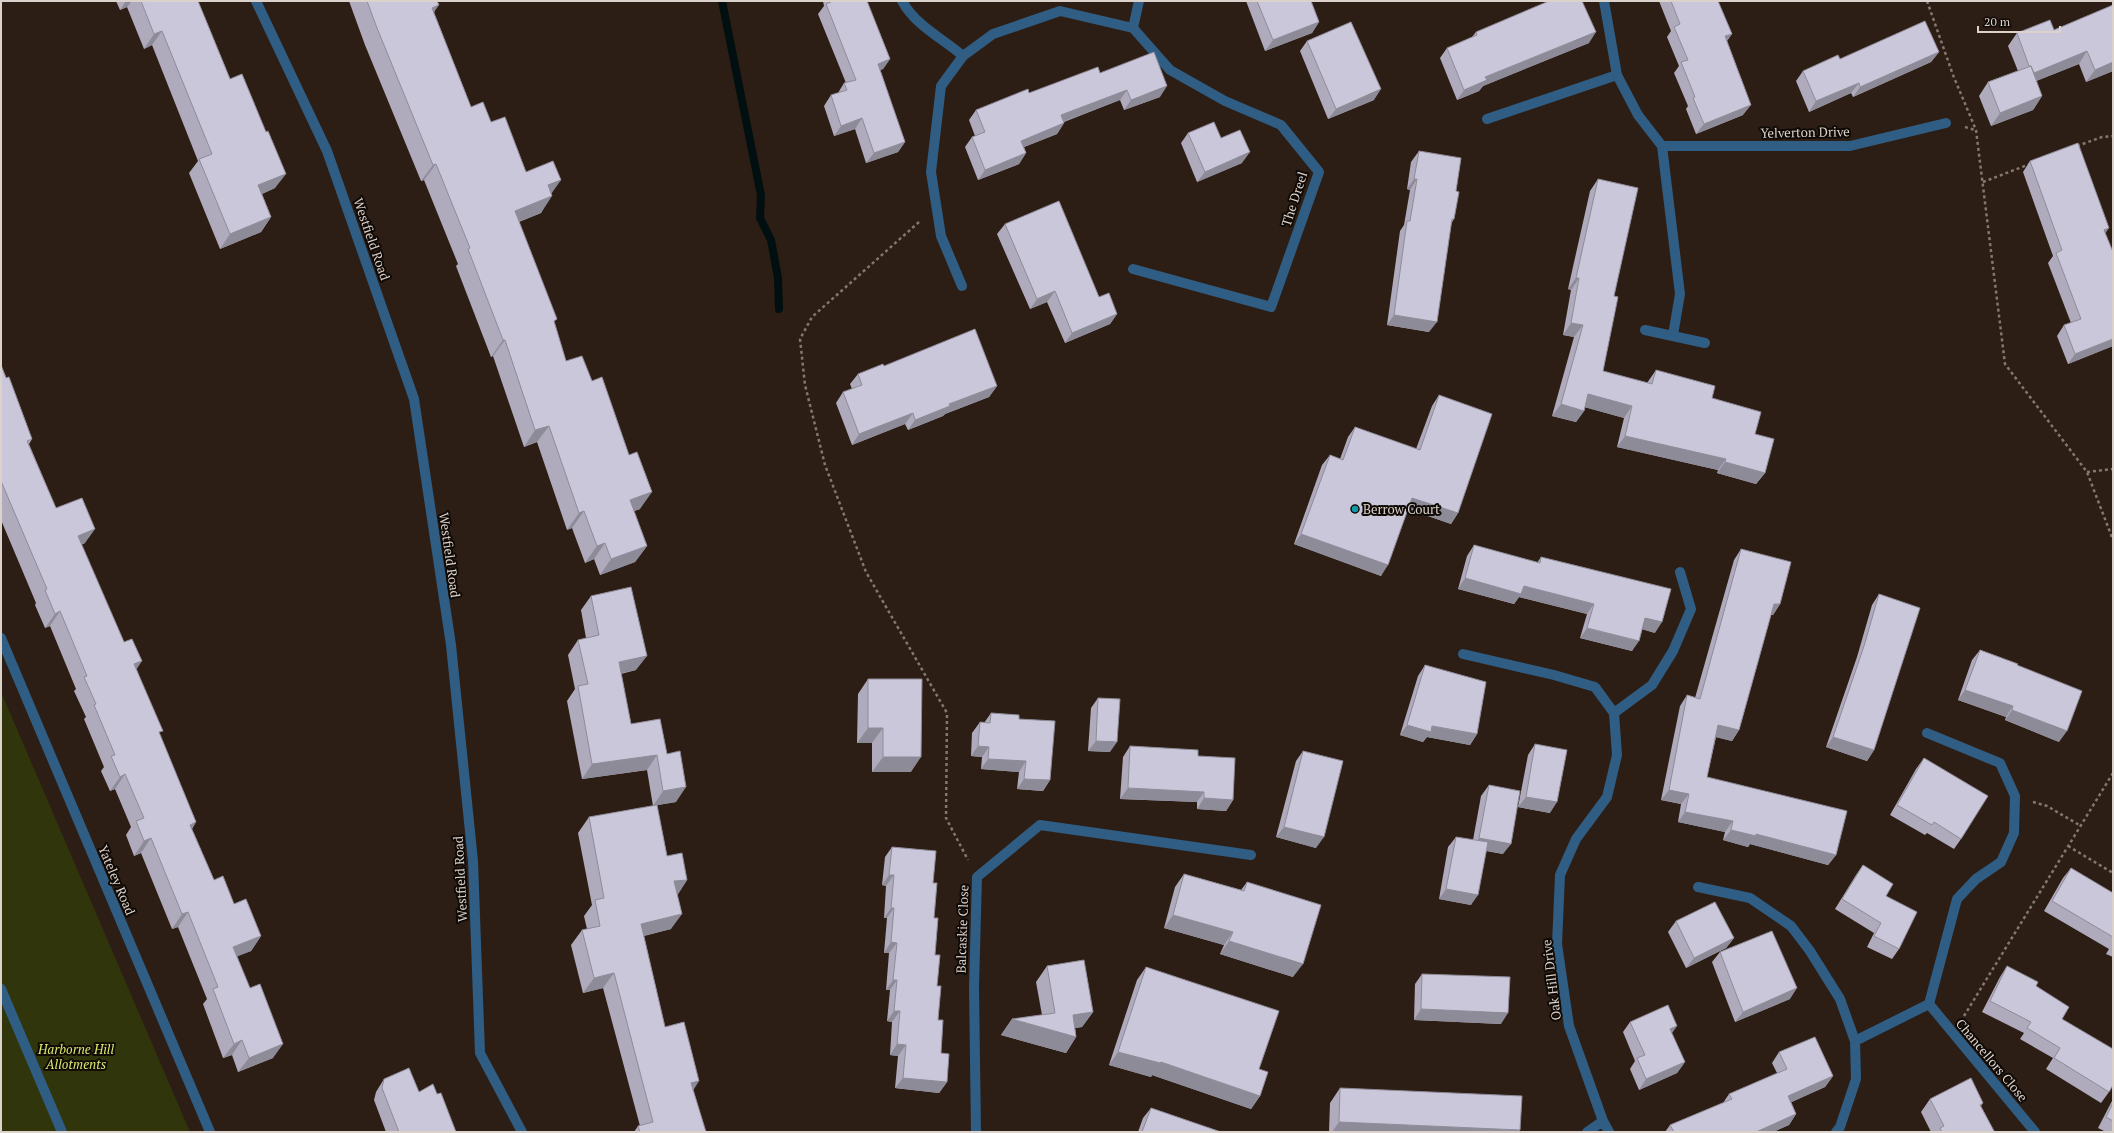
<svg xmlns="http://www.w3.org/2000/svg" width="2114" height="1133" font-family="'PT Serif',serif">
  <rect width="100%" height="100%" fill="#2d1e15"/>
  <path fill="#30350b" d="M1,692L190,1132H1Z"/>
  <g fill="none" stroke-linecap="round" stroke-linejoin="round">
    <path stroke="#010f10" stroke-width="8" d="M722,1L761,195L760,218L771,240L778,278L779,309"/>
    <path stroke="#84776f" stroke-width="2.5" stroke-dasharray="3 3" stroke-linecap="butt" d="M1927,1L1953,75L1976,130L2005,364L2087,472L2113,540
      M1965,127L1975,130
      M2077,146L2102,137L2113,136
      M1983,182L2030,164
      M919,222L812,317L800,339L805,385L825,465L866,572L947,713L946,818L968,860
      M2087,472L2113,469
      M2033,802L2047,806L2081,826
      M2068,846L2113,873
      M1964,1016L2113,773"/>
    <path stroke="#2f5d83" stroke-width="10" d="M902,1C916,26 942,38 963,56
      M1487,119L1617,75
      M1,989L62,1132"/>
    <path stroke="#2f5d83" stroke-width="10" d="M256,1L327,151L414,399L451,645L473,861L480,1053L522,1132
      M1604,1L1617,75L1638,115L1662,146L1680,294L1673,335
      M1662,146H1850L1946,123
      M1133,269L1271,307L1319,172L1281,125L1225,101L1170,70L1133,28L1139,1
      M962,286L941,236L931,172L941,86L963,56L993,34L1060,11L1133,28
      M1645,330L1705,343
      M1,638L210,1132
      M1463,654L1554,675L1595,687L1614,713L1617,755L1607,797L1576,839L1560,875L1557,944L1569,1026L1603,1121L1609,1132
      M1614,713L1652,685L1673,651L1691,609L1680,572
      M1927,733L2000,763L2015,796L2014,833L2001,862L1976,879L1957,899L1929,1004
      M1698,887L1750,898L1791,926L1810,951L1840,999L1855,1041L1929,1004L2035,1132
      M976,1132L974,987L977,877L1040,825L1251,855
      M1587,1132L1603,1121
      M1836,1132L1840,1127L1856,1079L1855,1041"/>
  </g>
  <path fill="#afabbc" d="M116,1H198L275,188L262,194L271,217L261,232L220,249L189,173L198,161L152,45L144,49L127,7L120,10Z
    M349,1H437L434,13L471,107L491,122L526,172L551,194L541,213L519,222L554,323L566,361L640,509L634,511L647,546L635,562L600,575L594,559L585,563L572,528L567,530L537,442L524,447L493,356L491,357L456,266L458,264L424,180L421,181L365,45Z
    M823,1H867L890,59L883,69L880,70L905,142L898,152L866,163L855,129L834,136L824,106L831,95L838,93L844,83H846L818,14L824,6Z
    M1246,1H1311L1319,22L1312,33L1265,51Z
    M1659,1H1718L1732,34L1727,41L1743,115L1696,134L1686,109L1688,106L1674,73L1679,66L1667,37L1671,31Z
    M2113,5V71L2086,82L2079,64L2036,81L2042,96L2033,110L1991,126L1979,96L1988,82L2018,71L2008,46L2017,33L2054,30Z
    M1476,32L1589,43L1483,86L1479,91L1457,100L1440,58L1447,48L1472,37Z
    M1307,41L1374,100L1328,119L1300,51Z
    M1939,52L1931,62L1853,97L1851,93L1809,112L1796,81L1803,71L1840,59Z
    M1100,73L1160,97L1124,110L1120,100L1064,122V123L1057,134L1024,147L1026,153L1019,164L978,180L965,147L972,137L975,136L969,120L976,110L1029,93Z
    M1188,133L1221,138L1242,163L1197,182L1181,143Z
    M1419,151L1456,191L1454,219L1451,224L1429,332L1387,325L1400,231L1404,225L1410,190L1407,189L1411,162Z
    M2030,161L2105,233L2113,346L2068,364L2057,336L2064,325L2071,323L2048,263L2053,256L2023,172Z
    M1598,179L1614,296L1603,371L1647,383L1656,370L1712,398L1755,434L1765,473L1756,484L1717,473L1718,470L1617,447L1624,418L1585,407L1584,411L1576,422L1552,416L1574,337L1563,335L1571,290L1568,289L1590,191Z
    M1005,224L1099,297L1117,314L1110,324L1065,343L1047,302L1030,309L997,234Z
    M1,365L32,439L29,444L56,508L85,543L81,545L124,642L137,670L160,735L196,822L192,829L214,880L261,936L251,951L237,956L273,1058L238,1072L232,1055L223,1058L203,1004L207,999L178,927L172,929L141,853L134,856L126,835L131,827L115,789L110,791L101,771L104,767L84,719L86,717L74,691L76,689L50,626L45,628L35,605L36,603L1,520Z
    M884,366L997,386L989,397L945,414L943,416L908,430L905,424L852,445L836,403L843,392L852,389L850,384L858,374Z
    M1439,395L1458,513L1451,524L1408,509L1381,576L1294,544L1322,465L1330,455L1340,459L1348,437L1355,427L1416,449L1432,406Z
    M1474,545L1537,563L1541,557L1655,633L1642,629L1632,651L1580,638L1587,614L1519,597L1514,604L1458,589L1467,556Z
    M1741,549L1780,604L1773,615H1771L1739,730L1732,741L1716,737L1707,777L1836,855L1828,865L1750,844L1748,847L1723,840L1725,832L1678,822L1681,804L1661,800L1680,706L1687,695L1695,698L1734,560Z
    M1879,594L1874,750L1867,761L1826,747L1857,657L1872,605Z
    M591,596L636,670L621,674L631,724L660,719L676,802L657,805L667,856L687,880L677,895L671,929L644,936L665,1027L693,1090L706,1132H634L638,1126H640L603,988L583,993L571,945L582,930L587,929L584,916L592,905L578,833L589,817L653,806L647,770L582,779L567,701L575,689L568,655L578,640L586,638L581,610Z
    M1980,650L2017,665L2059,742L2005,720L2006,717L1958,700L1972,660Z
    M1425,665L1477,734L1470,745L1427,737L1423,742L1400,735L1418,676Z
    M868,679L911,772H872V743H857L858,694Z
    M1098,698L1110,752L1088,751L1091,708Z
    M991,713L1019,719L1050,780L1043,791L1017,789L1019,772L981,769L982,757L971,756L972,733L980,722L984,723Z
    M1535,744L1550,813L1518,807L1528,755Z
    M1130,746L1233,800L1226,811L1197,809V802L1120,799L1123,757Z
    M1303,751L1316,848L1276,837L1296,761Z
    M1924,758L1961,839L1954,849L1927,833L1925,835L1890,815L1916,769Z
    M1489,785L1503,854L1486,851L1471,905L1439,899L1448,847L1456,837L1473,840L1481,796Z
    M892,847L933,883L935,955L937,986L938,1020L941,1053L947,1082L939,1093L895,1088L898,1056L890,1055L892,1022L887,1021L890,990H886L889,953H884L887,918H884L886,886L882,885L885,857Z
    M1863,865L1886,896L1899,949L1892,959L1867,947L1874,933L1835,909L1856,875Z
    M2071,868L2113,893V957L2106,954L2109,949L2044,911L2063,878Z
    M1184,874L1241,890L1247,882L1293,977L1220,954L1224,945L1164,928L1175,887Z
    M1676,921L1734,938L1726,948L1686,968L1668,932Z
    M1720,952L1790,999L1735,1022L1712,962Z
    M1047,966L1093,1012L1082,1027L1075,1028L1076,1037L1066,1053L1001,1035L1012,1019L1042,1015L1036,982Z
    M2007,966L2036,986L2062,1019L2109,1092L2101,1103L2046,1069L2053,1058L2020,1039L2024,1033L1982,1012L2000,977Z
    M1146,967L1259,1069L1260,1096L1251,1109L1152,1075L1151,1077L1109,1065L1137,980Z
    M1422,974L1501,1024L1414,1020L1415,984Z
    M1630,1022L1672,1034L1685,1062L1677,1073L1639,1090L1630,1069L1635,1061L1623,1032Z
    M1779,1052L1833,1076L1825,1087L1791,1102L1796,1114L1789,1125L1773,1132H1665L1670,1125L1723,1103L1729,1094L1777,1073L1772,1063Z
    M384,1079L419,1092L437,1094L456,1132H386L374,1100L376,1092Z
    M1340,1088L1519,1132H1329L1330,1103Z
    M1930,1099L1983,1103L1981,1106L1994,1131L1993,1132H1931L1921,1112Z
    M2113,1099V1132H2106L2098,1128Z
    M1151,1108L1221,1132H1138L1143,1118Z"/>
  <path fill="#8e8b99" d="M126,1H132L127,7L120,10Z
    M439,5L427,22L432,8Z
    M1319,22L1312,33L1265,51L1273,40Z
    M162,31L152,45L144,49L154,34Z
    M1596,32L1589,43L1483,86L1479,91L1457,100L1464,90L1485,77Z
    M1732,34L1724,44L1725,36Z
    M2087,51L2079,64L2024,86L2032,74Z
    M1939,52L1931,62L1853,97L1860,87Z
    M890,59L883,69L871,74L878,64Z
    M2113,62V71L2086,82L2095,70Z
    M1859,83L1851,93L1809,112L1816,101Z
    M1167,86L1160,97L1124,110L1131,100Z
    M1381,89L1374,100L1328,119L1336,109Z
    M1127,90L1120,100L1054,125L1061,115Z
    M2042,96L2033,110L1991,126L2000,113Z
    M1751,105L1743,115L1696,134L1704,124Z
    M862,118L855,129L834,136L841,126Z
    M1064,123L1057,134L1014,151L1021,141Z
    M905,142L898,152L866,163L874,153Z
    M1250,152L1242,163L1197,182L1205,172Z
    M1026,153L1019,164L978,180L985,170Z
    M436,164L424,180L421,181L433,165Z
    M286,174L275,188L248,200L258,185Z
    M1414,179H1417L1410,190L1407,189Z
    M561,180L549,197L548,185Z
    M552,196L541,213L503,228L515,211Z
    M271,217L261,232L220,249L230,234Z
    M2109,228L2102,238L2104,230Z
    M1576,278H1579L1571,290L1568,289Z
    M1055,291L1047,302L1030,309L1037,299Z
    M1117,314L1110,324L1065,343L1072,333Z
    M1394,315L1437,322L1429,332L1387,325Z
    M1571,323L1583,325L1574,337L1563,335Z
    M2113,339V346L2068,364L2075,354Z
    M503,340H505L493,356L491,357Z
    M997,386L989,397L945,414L943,416L908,430L915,420L949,404Z
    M1588,394L1632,406L1624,418L1580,406Z
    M1561,404L1584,411L1576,422L1552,416Z
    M913,413L905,424L852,445L859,434Z
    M549,426L537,442L524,447L535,430Z
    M1625,436L1726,459L1718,470L1617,447Z
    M1725,462L1765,473L1756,484L1717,473Z
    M652,492L640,509L618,517L630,500Z
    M1412,498L1458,513L1451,524L1405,508Z
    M584,511L572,528L567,530L579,513Z
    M95,529L85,543L67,550L78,536Z
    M1301,534L1388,565L1381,576L1294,544Z
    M605,543L594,559L585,563L597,546Z
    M647,546L635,562L600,575L611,559Z
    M1465,578L1524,586L1594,604L1587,614L1519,597L1514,604L1458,589Z
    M1774,604H1780L1773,615L1767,614Z
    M60,611L50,626L45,628L55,614Z
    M1645,618L1662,622L1655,633L1638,628Z
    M1587,628L1639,641L1632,651L1580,638Z
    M647,656L636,670L609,676L619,662Z
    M142,661L132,676L134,664Z
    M1965,690L2013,706L2006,717L1958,700Z
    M2012,710L2067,731L2059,742L2005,720Z
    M1407,725L1432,726L1477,734L1470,745L1427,737L1423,742L1400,735Z
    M1718,725L1739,730L1732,741L1711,736Z
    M868,728H883L872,743H857Z
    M1833,737L1874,750L1867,761L1826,747Z
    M1096,741L1117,742L1110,752L1088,751Z
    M978,746L989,747L982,757L971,756Z
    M657,755L647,770L582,779L592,764Z
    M883,757H921L911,772H872Z
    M988,759L1026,761L1019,772L981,769Z
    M125,774L115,789L110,791L120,777Z
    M1024,779L1050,780L1043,791L1017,789Z
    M686,787L676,802L653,806L663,791Z
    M1128,788L1204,792L1197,802L1120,799Z
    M1669,790L1689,794L1681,804L1661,800Z
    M1526,797L1557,802L1550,813L1518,807Z
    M1204,798L1233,800L1226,811L1197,809Z
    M1685,812L1733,821L1725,832L1678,822Z
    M196,822L186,837L190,825Z
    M1284,827L1324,837L1316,848L1276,837Z
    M1731,830L1756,834L1836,855L1828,865L1750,844L1748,847L1723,840Z
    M151,838L141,853L134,856L144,841Z
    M1479,838L1511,844L1503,854L1472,848Z
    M889,875H894L886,886L882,885Z
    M687,880L677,896L674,881Z
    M1446,889L1478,895L1471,905L1439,899Z
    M891,908H894L887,918H884Z
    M188,912L178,927L172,929L182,914Z
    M682,914L671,929L630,939L641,924Z
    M1173,915L1233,932L1224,945L1164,928Z
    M261,936L251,951L223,962L233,947Z
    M1734,938L1726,948L1686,968L1694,958Z
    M1229,941L1303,964L1293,977L1220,954Z
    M891,942L897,943L889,953H884Z
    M614,973L603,988L583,993L594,978Z
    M893,980H897L890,990H886Z
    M1797,988L1790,999L1735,1022L1743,1012Z
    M1421,1009L1508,1013L1501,1024L1414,1020Z
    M894,1011H900L892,1022L887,1021Z
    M1093,1012L1082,1027L1062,1030L1073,1015Z
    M1012,1019L1076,1037L1066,1053L1001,1035Z
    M1677,1026L1670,1036V1029Z
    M242,1040L232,1055L223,1058L234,1044Z
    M283,1044L273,1058L238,1072L249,1058Z
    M897,1044L906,1045L898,1056L890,1055Z
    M1118,1052L1161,1062L1260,1096L1251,1109L1152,1075L1151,1077L1109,1065Z
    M1685,1062L1677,1073L1639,1090L1646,1079Z
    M1833,1076L1825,1087L1781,1107L1788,1096Z
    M903,1078L947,1082L939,1093L895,1088Z
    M699,1081L689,1097L691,1083Z
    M1796,1114L1789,1125L1773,1132H1756Z
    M1339,1122L1520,1130L1519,1132H1332Z"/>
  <path fill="#cbc7db" stroke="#8e8b99" d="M141,1H198L230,79L242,74L266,132L268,131L286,174L258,185L271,217L230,234L199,159L212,154L162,31L154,34Z
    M367,1H437L439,5L432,8L471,107L483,102L491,122L505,117L526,172L553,161L561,180L548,185L552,196L515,211L557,319L554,321L566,361L582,356L592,381L602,377L629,455L637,452L652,492L630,500L647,546L611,559L605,543L597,546L584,511L579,513L549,426L535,430L505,340H503L468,249L470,248L436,164L433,165L377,28Z
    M833,1H867L890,59L878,64L905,142L874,153L862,118L841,126L831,95L847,90L844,83L856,80L826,4Z
    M1257,1H1311L1319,22L1273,40Z
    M1549,1H1582L1596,32L1485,77L1487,80L1464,90L1447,48L1477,35L1476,32Z
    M1671,1H1718L1732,34L1725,36L1751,105L1704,124L1693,98L1695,97L1681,62L1688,60L1674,27L1680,24Z
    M2113,5V62L2095,70L2087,51L2034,73L2031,66H2029L2017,33L2050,20L2054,30Z
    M1925,21L1939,52L1860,87L1859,83L1816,101L1803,71L1838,55L1840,59Z
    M1351,22L1381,89L1336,109L1307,41Z
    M1154,52L1167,86L1131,100L1127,90L1061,115L1064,123L1021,141L1026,153L985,170L972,137L985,132L976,110L1028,89L1029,93L1098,67L1100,73Z
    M2031,66L2042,96L2000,113L1988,82Z
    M1214,122L1221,138L1240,130L1250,152L1205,172L1188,133Z
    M2078,143L2109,228L2104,230L2113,252V339L2075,354L2064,325L2081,319L2056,253L2062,250L2030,161Z
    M1419,151L1461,158L1456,191L1459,192L1454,219H1452L1437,322L1394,315L1407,221H1410L1417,179H1414Z
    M1598,179L1638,188L1614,296L1618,297L1603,371L1652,384L1656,370L1715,386L1712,398L1761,412L1755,434L1774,439L1765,473L1725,462L1726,459L1625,436L1632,406L1588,394L1584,411L1561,404L1583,325L1571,323L1579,278H1576Z
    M1059,201L1099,297L1109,293L1117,314L1072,333L1055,291L1037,299L1005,224Z
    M975,329L997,386L949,404L950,406L915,420L913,413L859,434L843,392L862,385L858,374L883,364L884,366Z
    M1,365L6,378L9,377L32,439L27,441L56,508L82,498L95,529L78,536L124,642L132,639L142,661L134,664L163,731L159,732L196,822L190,825L214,880L223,876L234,904L246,899L261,936L233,947L250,988L260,984L283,1044L249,1058L242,1040L234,1044L213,989L218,987L188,912L182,914L151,838L144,841L136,821L144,818L125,774L120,777L111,756L115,755L94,705L96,704L84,677L87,676L60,611L55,614L45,590L47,589L1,481Z
    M1439,395L1492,414L1458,513L1412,498L1388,565L1301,534L1330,455L1343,460L1355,427L1420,450Z
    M1474,545L1540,563L1541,557L1671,589L1662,622L1645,618L1639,641L1587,628L1594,604L1524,586L1521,594L1465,578Z
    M1741,549L1791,562L1780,604H1774L1739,730L1718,725L1707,777L1847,811L1836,855L1756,834V836L1731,830L1733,821L1685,812L1689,794L1669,790L1687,695L1700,699Z
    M631,587L647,656L619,662L631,724L660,719L667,754L680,751L686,787L663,791L657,755L592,764L578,686L588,684L578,640L599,635L591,596Z
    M1879,594L1920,608L1874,750L1833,737L1864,646Z
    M1980,650L2018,664L2017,665L2082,691L2067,731L2012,710L2013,706L1965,690Z
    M1425,665L1486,682L1477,734L1432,726L1431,732L1407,725Z
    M868,679H922L921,757H883V728H868Z
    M1098,698L1120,699L1117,742L1096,741Z
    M991,713L1019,715V719L1055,721L1050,780L1024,779L1026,761L988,759L989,747L978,746L980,722L990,723Z
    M1535,744L1567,750L1557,802L1526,797Z
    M1130,746L1198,750V756L1235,758L1233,800L1204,798V792L1128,788Z
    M1303,751L1343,761L1324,837L1284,827Z
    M1924,758L1988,796L1961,839L1934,822L1932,825L1897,805Z
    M1489,785L1520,791L1511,844L1479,838Z
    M657,805L667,856L682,853L687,880L674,881L682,914L641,924L665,1027L684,1022L699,1081L691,1083L706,1132H640L638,1126L653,1122L614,973L594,978L582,930L600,926L595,900L604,898L589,817Z
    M1456,837L1488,842L1478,895L1446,889Z
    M892,847L936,851L933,883H937L934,918H938L935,955H940L937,986H941L938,1020H943L941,1053L949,1054L947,1082L903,1078L906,1045L897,1044L900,1011H894L897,980H893L897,943L891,942L894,908H891L894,875H889Z
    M1863,865L1893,884L1886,896L1917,912L1899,949L1874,936L1881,923L1842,899Z
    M2071,868L2113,893V937L2052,901Z
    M1184,874L1244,891L1247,882L1321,905L1303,964L1229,941L1233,932L1173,915Z
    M1715,902L1734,938L1694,958L1676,921Z
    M1772,931L1797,988L1743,1012L1720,952Z
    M1084,960L1093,1012L1073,1015L1076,1037L1012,1019L1055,1013L1047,966Z
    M2007,966L2038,982L2036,986L2069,1007L2062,1019L2113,1049V1085L2109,1092L2054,1058L2060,1048L2027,1028L2031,1022L1990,1001Z
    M1146,967L1279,1011L1259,1069L1268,1072L1260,1096L1161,1062L1160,1063L1118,1052Z
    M1422,974L1510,977L1508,1013L1421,1009Z
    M1668,1005L1677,1026L1670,1029L1685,1062L1646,1079L1637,1058L1645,1055L1630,1022Z
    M1815,1037L1833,1076L1788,1096L1796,1114L1756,1132H1674L1670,1125L1732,1099L1729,1094L1787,1069L1779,1052Z
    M409,1068L419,1092L433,1084L437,1094L441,1093L456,1132H399L382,1088L384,1079Z
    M1971,1078L1983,1103L1980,1105L1994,1131L1992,1132H1942L1940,1128L1944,1126L1930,1099Z
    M1340,1088L1522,1096L1520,1130L1339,1122Z
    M2113,1103V1121L2106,1117Z
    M1151,1108L1221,1132H1142Z"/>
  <circle fill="#0f9aa8" stroke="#100a06" stroke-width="1.5" cx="1355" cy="509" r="4"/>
  <g text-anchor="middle" stroke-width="4" stroke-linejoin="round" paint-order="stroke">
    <g font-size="13" fill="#dcd2cc" stroke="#100a06">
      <text transform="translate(1805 132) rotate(-1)" y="5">Yelverton Drive</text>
      <text transform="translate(1294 199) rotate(-72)" y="5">The Dreel</text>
      <text transform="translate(372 239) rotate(71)" y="5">Westfield Road</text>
      <text transform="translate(450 555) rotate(82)" y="5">Westfield Road</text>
      <text transform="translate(460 879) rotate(-93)" y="5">Westfield Road</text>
      <text transform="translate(117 880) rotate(67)" y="5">Yateley Road</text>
      <text transform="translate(962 929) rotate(-88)" y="5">Balcaskie Close</text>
      <text transform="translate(1551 980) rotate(-97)" y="5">Oak Hill Drive</text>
      <text transform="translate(1992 1060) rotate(50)" y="5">Chancellors Close</text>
    </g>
    <g font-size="13" fill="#dcd2cc" stroke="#100a06" text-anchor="start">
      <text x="1363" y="514">Berrow Court</text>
    </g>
    <g font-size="13" font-style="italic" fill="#dae96d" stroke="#100a06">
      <text x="76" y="1054">Harborne Hill<tspan x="76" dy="15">Allotments</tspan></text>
    </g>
  </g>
  <rect width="2114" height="1133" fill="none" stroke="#dcd2cc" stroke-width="4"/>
  <path d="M1978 26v6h82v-6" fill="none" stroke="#dcd2cc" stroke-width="2"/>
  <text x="1984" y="26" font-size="12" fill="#dcd2cc" stroke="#100a06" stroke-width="3" paint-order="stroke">20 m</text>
</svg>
